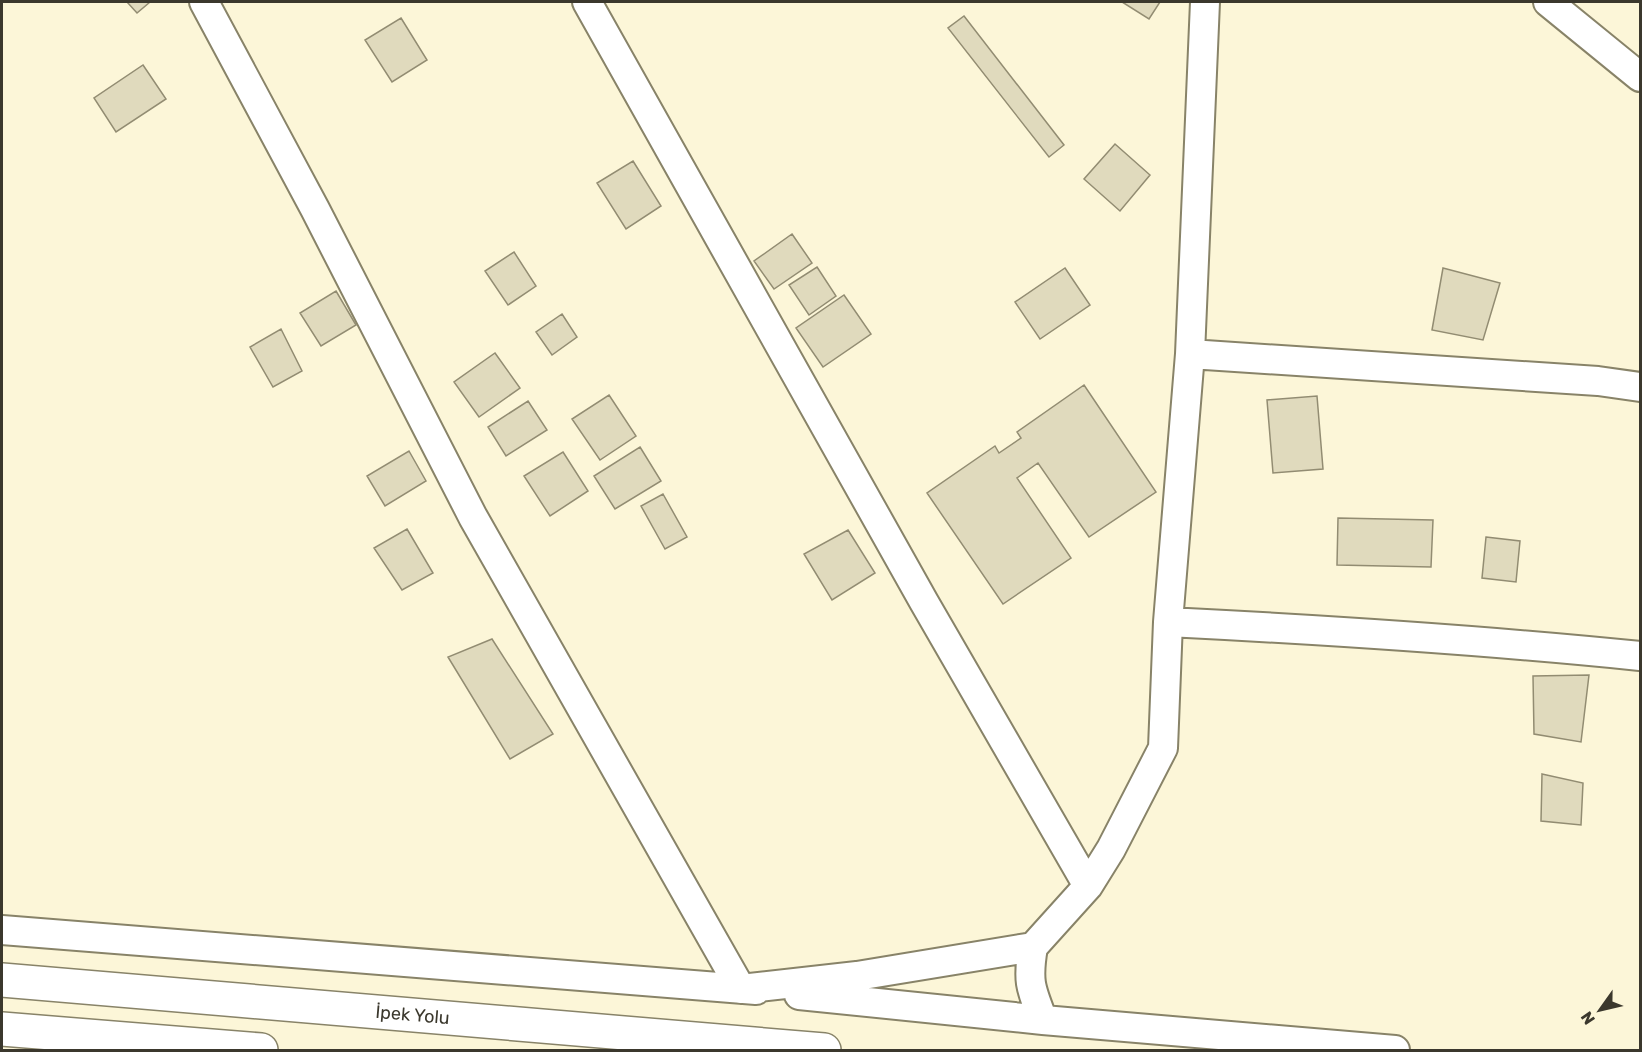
<svg xmlns="http://www.w3.org/2000/svg" width="1642" height="1052" font-family="Rubik,sans-serif">
  <rect width="100%" height="100%" fill="#fcf6d8"/>
  <path fill="#e0dabd" stroke="#928c72" stroke-width="1.5" d="M127,2H150L137,13Z
    M1122,2H1160L1149,19Z
    M964,16L1064,145L1049,157L948,28Z
    M401,18L427,60L392,82L365,40Z
    M143,65L166,99L116,132L94,98Z
    M1115,144L1150,175L1120,211L1084,179Z
    M633,161L661,206L626,229L597,183Z
    M792,234L812,263L774,289L754,261Z
    M514,252L536,286L508,305L485,271Z
    M817,267L836,296L809,315L789,285Z
    M1065,268L1090,305L1040,339L1015,302Z
    M1443,268L1500,283L1483,340L1432,330Z
    M336,291L356,325L321,346L300,313Z
    M844,295L871,334L823,367L796,328Z
    M562,314L577,337L552,355L536,332Z
    M281,329L302,371L273,387L250,347Z
    M495,353L520,388L479,417L454,382Z
    M1084,385L1156,492L1089,537L1038,463L1017,478L1071,558L1003,604L927,493L995,446L999,453L1021,438L1017,432Z
    M609,395L636,436L600,460L572,419Z
    M1317,396L1323,469L1273,473L1267,400Z
    M528,401L547,430L506,456L488,427Z
    M640,447L661,481L615,509L594,476Z
    M409,451L426,481L385,506L367,476Z
    M563,452L588,491L550,516L524,476Z
    M663,494L687,537L665,549L641,506Z
    M1338,518L1433,520L1431,567L1337,565Z
    M407,529L433,573L402,590L374,548Z
    M848,530L875,573L832,600L804,554Z
    M1486,537L1520,541L1516,582L1482,578Z
    M492,639L553,734L510,759L448,657Z
    M1589,675L1581,742L1534,734L1533,676Z
    M1542,774L1583,783L1581,825L1541,821Z"/>
  <g fill="none" stroke-linecap="round" stroke-linejoin="round">
    <defs>
      <path id="minor" d="M204,2L315,209L473,517L741,989L857,976L1033,947L1088,886L1111,849L1163,748L1168,622L1190,354L1205,2
        M587,2L924,602L1088,886
        M1548,2L1640,77
        M1190,354L1598,381L1640,387
        M1168,622C1326,630 1483,640 1640,656
        M2,930L756,990
        M1033,947C1027,982 1031,989 1043,1020
        M799,995L1043,1020L1395,1050"/>
      <g id="highway">
        <path id="s1" d="M2,980L824,1050"/>
        <path d="M2,1029L261,1050"/>
      </g>
    </defs>
    <use href="#minor" stroke="#888368" stroke-width="32"/>
    <use href="#highway" stroke="#888368" stroke-width="36"/>
    <use href="#minor" stroke="#fff" stroke-width="28"/>
    <use href="#highway" stroke="#fff" stroke-width="33"/>
  </g>
  <g text-anchor="middle" stroke-width="5" stroke-linejoin="round" paint-order="stroke">
    <g font-size="18" fill="#3b382d" stroke="#fcf6d8">
      <text dy="6" stroke="none"><textPath href="#s1" startOffset="412">İpek Yolu</textPath></text>
    </g>
  </g>
  <rect width="1642" height="1052" fill="none" stroke="#3b382d" stroke-width="6"/>
  <g transform="translate(1600 1010) rotate(236)" stroke="#fcf6d8" stroke-width="4.5" paint-order="stroke">
  <path d="M0-4.5L10 22L0 15L-10 22Z" fill="#3b382d"/>
  <text y="-9" font-size="16" font-weight="bold" text-anchor="middle" fill="#3b382d">N</text>
  </g>
</svg>
